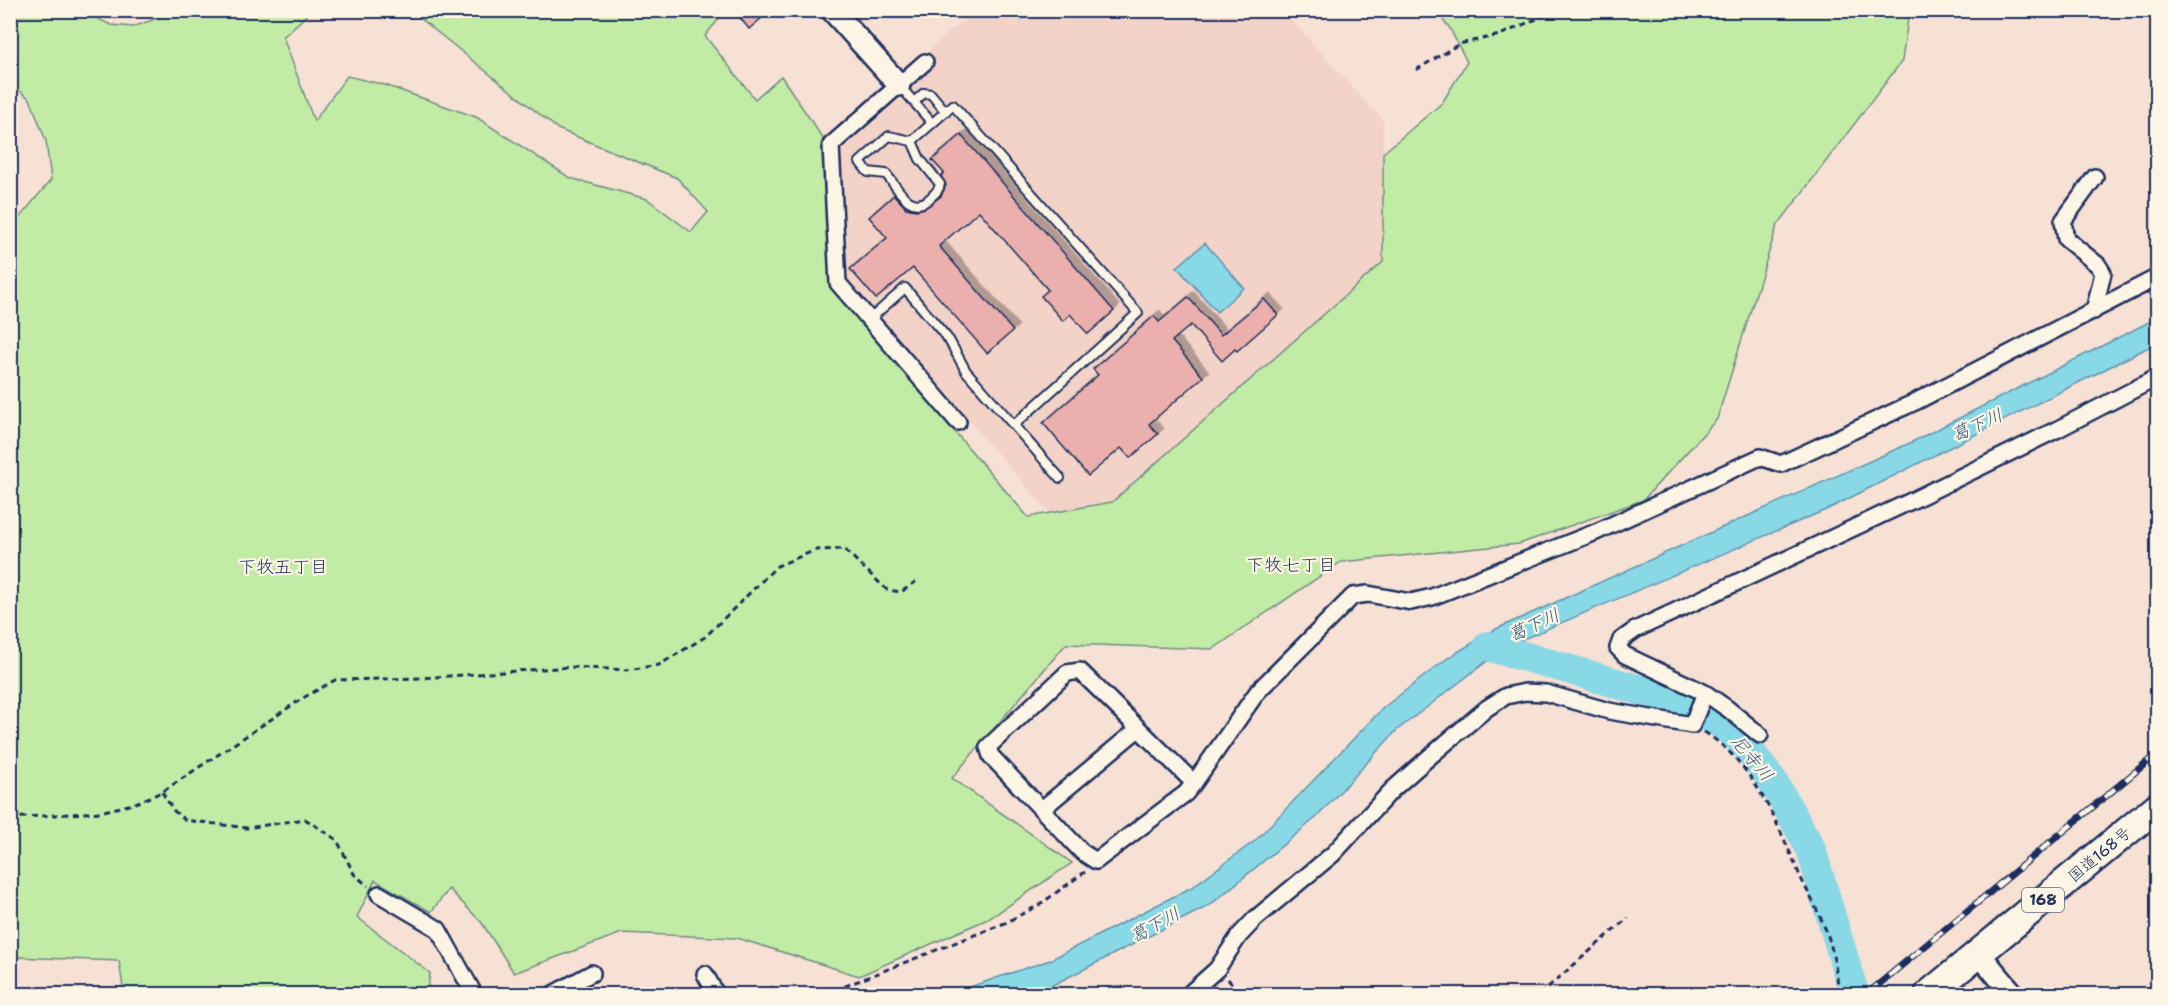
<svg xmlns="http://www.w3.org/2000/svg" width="2168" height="1005" font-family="'Shantell Sans','Klee One',sans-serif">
  <defs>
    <filter id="shadow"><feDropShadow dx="5.5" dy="-5.5" stdDeviation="0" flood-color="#0004"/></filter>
  </defs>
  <rect width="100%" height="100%" fill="#f7e0d4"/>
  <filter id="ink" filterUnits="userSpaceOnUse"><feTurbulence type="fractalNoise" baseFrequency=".0167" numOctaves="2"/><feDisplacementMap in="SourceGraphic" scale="12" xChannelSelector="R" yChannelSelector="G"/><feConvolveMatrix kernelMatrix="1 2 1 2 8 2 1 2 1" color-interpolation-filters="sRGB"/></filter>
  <g filter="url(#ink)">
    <path fill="#f3d2c8" d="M974,11H1283L1383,121V262L1112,502L1050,513L846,281L837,148L923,56Z"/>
    <path fill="#c2eba6" stroke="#6e8d82" stroke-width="1.5" d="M11,11H90L96,18L111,25L133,27L177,11H311L283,37L314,121L347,76L385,85L476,117L570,178L647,199L691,232L708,212L677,178L558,129L411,11H725L705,36L755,99L781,76L824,140L833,290L1028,517L1112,502L1383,262V153L1442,103L1467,62L1449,27L1435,11H1909L1902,61L1777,226L1717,419L1643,500L1519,544L1341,562L1213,649L1066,644L952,778L1072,863L990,918L859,976L737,938L622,933L514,973L482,923L449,889L431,912L375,880L357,917L430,973L427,994H124L119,961L15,957L11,961V219L15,223L51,180L46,141L30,99L11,84Z"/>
    <path fill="#89d8e6" stroke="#5d94b0" stroke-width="1.5" d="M1205,243L1244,288L1217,312L1177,267Z
      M2157,318V343L1828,509L1507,646L1397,730L1317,817L1210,905L1049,987L1027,994H949L1050,960L1192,887L1256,840L1383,708L1449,657L1496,629L1910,443Z"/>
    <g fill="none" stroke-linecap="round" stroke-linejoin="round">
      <path stroke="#89d8e6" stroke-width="30" d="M1488,646L1674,700L1723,725L1746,746L1772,780L1811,849L1853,990"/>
    </g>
    <path fill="#ebb0ad" stroke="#1b2f5e" stroke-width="1.5" filter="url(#shadow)" d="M734,10H771L749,29Z
      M961,135L1114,311L1088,334L1070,314L1063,321L1041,296L1048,290L979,211L939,246L1013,331L987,353L913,268L876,299L850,269L887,238L869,217L894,195L906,208L916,210L925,208L941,196L946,185L941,176L944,173L932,160Z
      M1188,297L1221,335L1264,299L1278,315L1237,351L1235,349L1222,361L1191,325L1172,341L1203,377L1149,424L1158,434L1130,458L1121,448L1088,476L1043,423L1098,375L1093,369L1154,316L1159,322Z"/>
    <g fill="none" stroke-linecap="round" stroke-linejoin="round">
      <defs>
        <path id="lane" d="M900,86L932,123
          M914,102L924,93L931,94L946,112
          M912,141L920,159L940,184C939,191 934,194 929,199C910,215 898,188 886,174L868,172L860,162L889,136L912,141L953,105L1138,313L1014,425
          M869,320L905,288L949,340L966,371L1060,478"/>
        <path id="street" d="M925,62L831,145L838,283L958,422
          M2094,311L2103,273L2098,265L2066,239L2063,221L2095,177
          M1760,735L1728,709L1705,693L1625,655L1618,648L1621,640L1635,630L1909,502L2058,429L2158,377
          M1194,783L1080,671L1067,673L988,747L991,756L1082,852L1096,861L1186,793L1194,783L1258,691L1353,596L1368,594L1411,602L1432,597L1596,532L1760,457L1781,464L1915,402L2158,277
          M1042,809L1138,729
          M379,894L438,929L474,994
          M705,974L716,994
          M553,994L592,973
          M1189,994L1217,969L1239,936L1255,919L1333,854L1392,790L1427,759L1487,708L1506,696L1525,692L1546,693L1609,711L1692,725L1705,693"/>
        <path id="secondary" d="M832,10L899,85
          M1979,954L2013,994"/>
        <path id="highway" d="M1929,994L2158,806"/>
      </defs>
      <use href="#lane" stroke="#1b2f5e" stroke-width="12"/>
      <use href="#street" stroke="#1b2f5e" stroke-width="20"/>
      <use href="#secondary" stroke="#1b2f5e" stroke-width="26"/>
      <use href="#highway" stroke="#1b2f5e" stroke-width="32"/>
      <path stroke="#1b2f5e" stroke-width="3" stroke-dasharray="6 4.5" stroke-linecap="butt" d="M1416,70L1459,44L1500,35L1557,10
        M1704,732C1755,763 1778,826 1801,878C1810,897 1821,916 1828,936C1834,955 1837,975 1839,994
        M162,792L173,810L185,820L247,828L305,819L337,840L354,874L368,886
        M10,818L100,812L133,804L162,792L303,698L335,680L421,678L571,667L627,670L659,665L705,637L777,566L816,550L844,549L887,590L901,592L917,581
        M1228,979L1239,994
        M758,994L773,987
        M825,994L1005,923L1039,905L1085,872
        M1540,994L1628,918"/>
      <use href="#lane" stroke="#fcf5e5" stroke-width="8"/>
      <use href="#street" stroke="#fcf5e5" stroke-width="15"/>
      <use href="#secondary" stroke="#fcf5e5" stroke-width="21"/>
      <use href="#highway" stroke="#fcf5e5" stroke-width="27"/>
      <defs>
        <path id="rail" d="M1867,994L2158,753"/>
      </defs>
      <use href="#rail" stroke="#1b2f5e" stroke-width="7"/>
      <use href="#rail" stroke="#fcf5e5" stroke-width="4.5" stroke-dasharray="14" stroke-linecap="butt"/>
    </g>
  </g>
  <g text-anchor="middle" stroke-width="4.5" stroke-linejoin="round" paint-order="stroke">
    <rect fill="#fcf5e5" stroke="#5e6a86" stroke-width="1.5" x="2022" y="888" width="42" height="24" rx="4.5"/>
    <g font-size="15" font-weight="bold" fill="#1b2f5e">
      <text x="2043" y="905">168</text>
    </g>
    <g font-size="16" fill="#1b2f5e" stroke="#fcf5e5">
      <text transform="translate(2099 854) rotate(-40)" y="6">国道168号</text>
    </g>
    <g font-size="18" font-style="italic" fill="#365980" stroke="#fcf5e5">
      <text transform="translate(1977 425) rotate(-24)" y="6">葛下川</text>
      <text transform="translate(1534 625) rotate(-25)" y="6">葛下川</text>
      <text transform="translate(1752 758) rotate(50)" y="6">尼寺川</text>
      <text transform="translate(1155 925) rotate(-29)" y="6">葛下川</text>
    </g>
    <g font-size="18" fill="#1b2f5e" stroke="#fcf5e5">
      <text x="1291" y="571">下牧七丁目</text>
      <text x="283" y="573">下牧五丁目</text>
    </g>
  </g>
  <rect width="2168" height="1005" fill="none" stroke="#fcf5e5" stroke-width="36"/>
  <rect x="18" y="18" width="2132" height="969" fill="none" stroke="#1b2f5e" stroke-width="2" filter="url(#ink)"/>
</svg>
